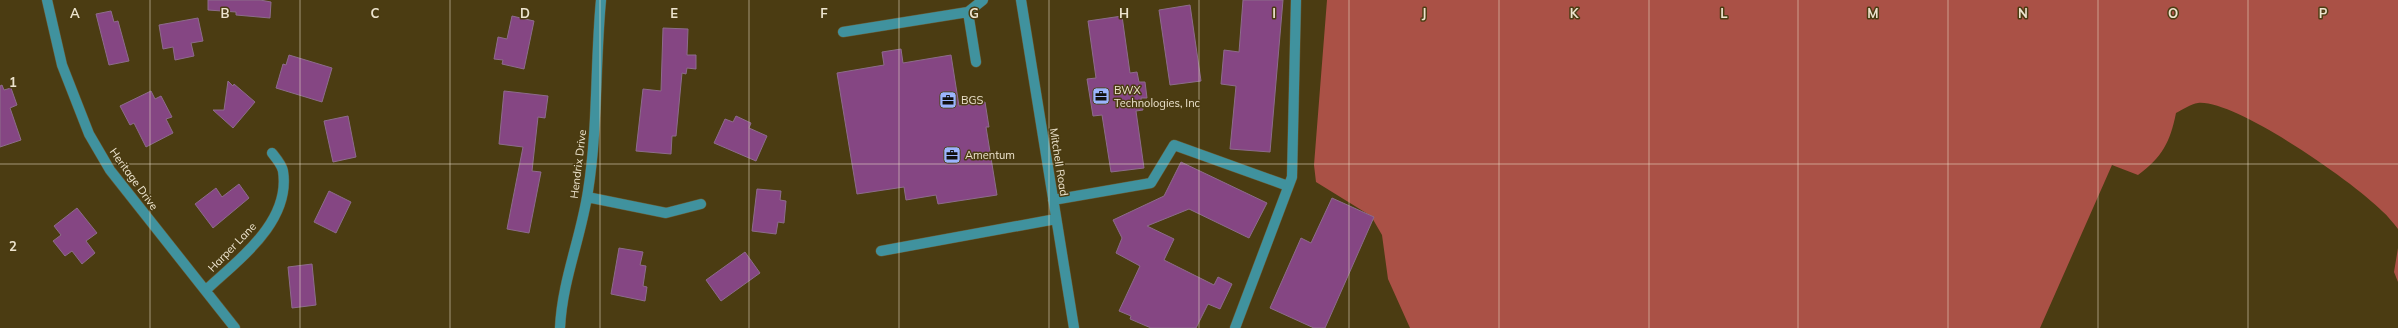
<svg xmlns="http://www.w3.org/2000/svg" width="2398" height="328" font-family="Mulish,sans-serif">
  <rect width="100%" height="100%" fill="#4b3c12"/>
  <path fill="#aa5146" d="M1327,0H2398V229C2393,223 2388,216 2382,211C2355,183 2235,99 2198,103C2191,104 2182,110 2176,113C2170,143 2162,157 2138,175L2112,165L2040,328H1410L1388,279L1382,235L1371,216L1316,182L1314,165Z
    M2398,248V282L2394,272Z"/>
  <path fill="#854683" stroke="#8d6c8b" d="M208,0H260L271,2L270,18L236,15V12L208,10Z
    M1243,0H1283L1270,152L1230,149L1236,86L1221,84L1224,50L1239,52Z
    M1190,5L1201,81L1170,85L1159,10Z
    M111,11L114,22L118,21L129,61L109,65L96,14Z
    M512,16L534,21L524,69L502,64L503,60L494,59L498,37L507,39Z
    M1122,16L1130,73L1137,72L1139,82H1145L1147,98H1141L1143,110L1136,111L1144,168L1111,172L1102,115L1093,116L1087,79L1096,78L1088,21Z
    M198,18L203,41L191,43L194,56L175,60L173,47L163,49L159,25Z
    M663,28L688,29L687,55H696V69L687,68L686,74L682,73L676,136H672L671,154L636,151L643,89L661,91Z
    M901,49L903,63L951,55L959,106L985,102L989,127H986L997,195L938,204L936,195L906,200L904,187L857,194L837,73L884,65L882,52Z
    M289,55L332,68L322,102L276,88L283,64L286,65Z
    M228,81L233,86L234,84L255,102L233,128L213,110H224Z
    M2,85L4,90L11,88L17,105L10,108L21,140L0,147V86Z
    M151,91L155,99L161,96L172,117L166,119L173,133L146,147L134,123L130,125L120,106Z
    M504,91L548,96L545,118L538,117L532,171L541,172L529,233L507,229L523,147L499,144Z
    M348,116L356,157L333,162L324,121Z
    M736,116L751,123L749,128L767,136L756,161L714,143L725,119L733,122Z
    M1181,162L1267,203L1249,238L1189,209L1147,226L1174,239L1164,260L1214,285L1218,277L1232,284L1220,309L1208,304L1196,328H1151L1130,319L1131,316L1119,311L1140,266L1116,253L1122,238L1113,220L1164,196Z
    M239,184L249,198L213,228L195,204L216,188L222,197Z
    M757,189L781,191L780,200L786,201L784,223L778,222L776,234L752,231Z
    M329,191L351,202L336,233L314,222Z
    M1332,198L1374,217L1325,328H1314L1270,308L1301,238L1311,243Z
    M77,208L97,233L86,241L95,253L82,264L72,251L65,256L53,241L61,235L54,226Z
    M619,248L643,252L640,265L646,266L643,286L647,287L645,301L611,294Z
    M745,252L760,273L721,301L706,280Z
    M312,264L316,305L292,308L288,267Z"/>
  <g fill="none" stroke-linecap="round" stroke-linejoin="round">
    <defs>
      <path id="minor" d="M47,0L62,65L89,134L110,170L235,328
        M1021,0L1074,328
        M968,12L976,62
        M843,32L968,12L983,0
        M587,197L666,213L701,204
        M1053,200L1151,183L1174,145L1288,186
        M881,251L1056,219
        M206,290C239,259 291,222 283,171C282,165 276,158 272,153
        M560,328C562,281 581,238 588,191C598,128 595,64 601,0
        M1235,328L1292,177L1296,0"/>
    </defs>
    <use href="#minor" stroke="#685a34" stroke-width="11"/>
    <use href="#minor" stroke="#40929e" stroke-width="10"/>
  </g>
  <path fill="none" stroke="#ede4ce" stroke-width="1" stroke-opacity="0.55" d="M150,0V328M300,0V328M450,0V328M600,0V328M749,0V328M899,0V328M1049,0V328M1199,0V328M1349,0V328M1499,0V328M1649,0V328M1798,0V328M1948,0V328M2098,0V328M2248,0V328M0,164H2398"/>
  <defs>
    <symbol id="office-square" viewBox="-11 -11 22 22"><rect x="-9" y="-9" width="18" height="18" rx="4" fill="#9bb5fd" stroke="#4b3c12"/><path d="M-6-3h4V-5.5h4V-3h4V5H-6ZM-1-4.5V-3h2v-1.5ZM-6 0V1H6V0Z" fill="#111"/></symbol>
  </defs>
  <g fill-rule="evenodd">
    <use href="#office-square" x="1091" y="86" width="20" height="20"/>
    <use href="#office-square" x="938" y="90" width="20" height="20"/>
    <use href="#office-square" x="942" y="145" width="20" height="20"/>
  </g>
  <g text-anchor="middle" stroke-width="3" stroke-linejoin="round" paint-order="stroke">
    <g font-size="11" fill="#ede4ce" stroke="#4b3c12" text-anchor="start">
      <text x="1114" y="94">BWX<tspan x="1114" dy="13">Technologies, Inc</tspan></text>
      <text x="961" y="104">BGS</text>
      <text x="965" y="159">Amentum</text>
    </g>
    <g font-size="11" fill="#ede4ce" stroke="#4b3c12">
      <text transform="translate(1059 162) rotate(81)" y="4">Mitchell Road</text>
      <text transform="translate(578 164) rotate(-83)" y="4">Hendrix Drive</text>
      <text transform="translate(134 179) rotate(54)" y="4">Heritage Drive</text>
      <text transform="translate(232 247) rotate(-46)" y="4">Harper Lane</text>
    </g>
  </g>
  <g font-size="13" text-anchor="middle" font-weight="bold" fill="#ede4ce" stroke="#4b3c12" stroke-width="3" stroke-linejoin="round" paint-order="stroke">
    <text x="75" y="18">A</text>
    <text x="225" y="18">B</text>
    <text x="375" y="18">C</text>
    <text x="525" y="18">D</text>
    <text x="674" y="18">E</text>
    <text x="824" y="18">F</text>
    <text x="974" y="18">G</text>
    <text x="1124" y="18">H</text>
    <text x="1274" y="18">I</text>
    <text x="1424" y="18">J</text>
    <text x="1574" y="18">K</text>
    <text x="1724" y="18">L</text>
    <text x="1873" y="18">M</text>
    <text x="2023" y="18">N</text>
    <text x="2173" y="18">O</text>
    <text x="2323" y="18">P</text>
    <text x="13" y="87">1</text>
    <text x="13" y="251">2</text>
  </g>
</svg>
